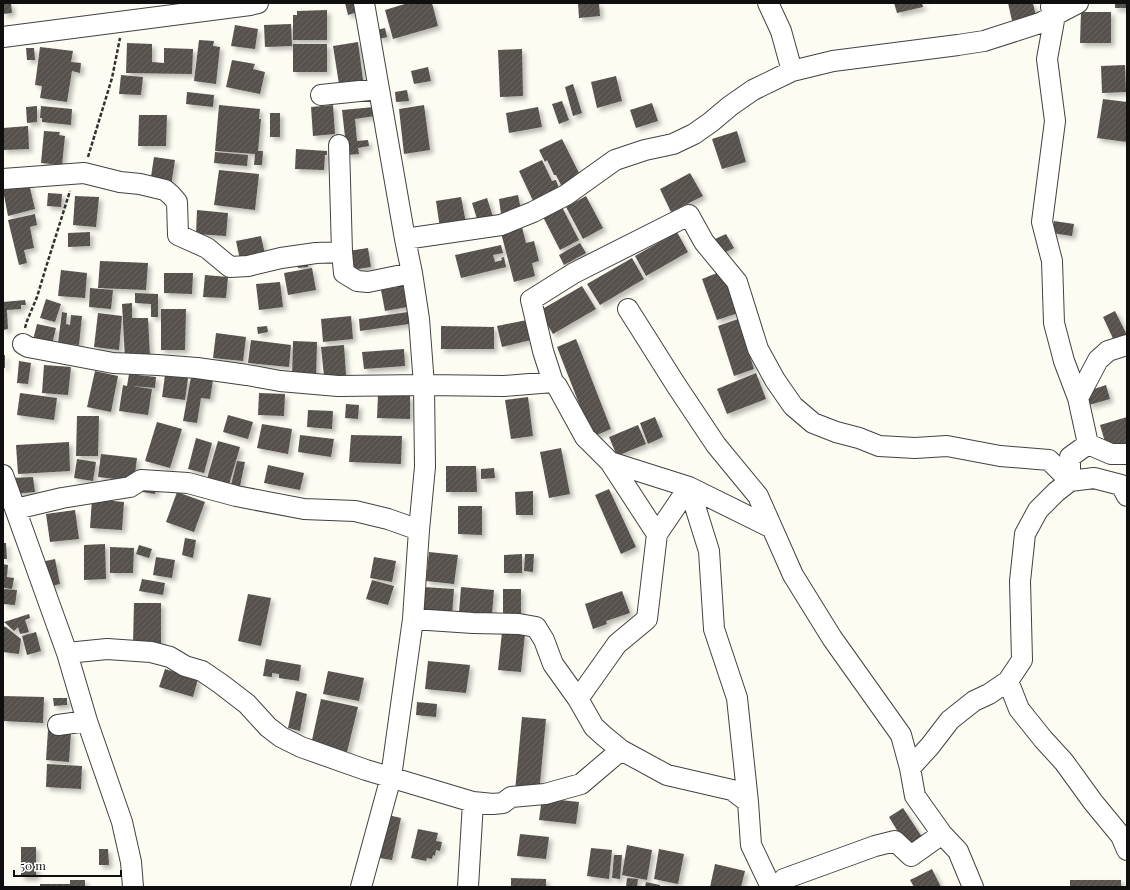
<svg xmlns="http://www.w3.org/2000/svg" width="1130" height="890" font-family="'Playfair Display',serif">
  <defs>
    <pattern id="building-hatch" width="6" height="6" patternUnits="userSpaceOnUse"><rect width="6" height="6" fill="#56514d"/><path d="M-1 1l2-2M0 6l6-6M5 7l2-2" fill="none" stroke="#696562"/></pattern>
    <filter id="shadow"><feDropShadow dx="3.5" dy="3.5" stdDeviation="2" flood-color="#0004"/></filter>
  </defs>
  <rect width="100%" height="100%" fill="#fdfcf3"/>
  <path fill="url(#building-hatch)" filter="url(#shadow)" d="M3,3H11L12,13L3,14Z
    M345,3H355L358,12L348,15Z
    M408,3H432L438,26L393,39L385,10Z
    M578,3H599L600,16L579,18Z
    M894,3H922L923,7L897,13Z
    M1008,3H1033L1037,21L1013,25Z
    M1115,3H1127V8H1115Z
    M327,10V40H293V15H297V11Z
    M1081,12H1111V43H1080Z
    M291,24L292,46L265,47L264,25Z
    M235,25L258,29L255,49L231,46Z
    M385,28L387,37L380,39L377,30Z
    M199,40L214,41L213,46L220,47L216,84L194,81Z
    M358,42L363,80L339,84L333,46Z
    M127,43L152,44V62L164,63V48L193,49L192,74L126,73Z
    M293,44H327V72H293Z
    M40,47L73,51L71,62L81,63L80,73L72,71L67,102L40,98L42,86L35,85Z
    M26,48H34L35,60H27Z
    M522,49L523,96L500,97L498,50Z
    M232,60L255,64L253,69L265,72L260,94L226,87Z
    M1125,65L1126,92L1102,93L1101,66Z
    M428,67L431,81L414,84L411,71Z
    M121,75L143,77L141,95L119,94Z
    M616,76L622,101L597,108L591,82Z
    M573,84L582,113L573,116L565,87Z
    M407,90L409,101L396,102L395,92Z
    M187,92L214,95L213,107L186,104Z
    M1103,99L1127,102L1126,109H1127V142L1097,138Z
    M562,101L569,120L559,124L552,104Z
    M652,103L658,121L636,128L630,110Z
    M219,105L260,109L259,119H261L258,151H263L262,165H254L255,154L215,151Z
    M333,105L335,134L313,136L311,107Z
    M424,105L430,150L404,154L399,109Z
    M37,106V122L27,123L26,107Z
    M41,106L72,109L71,125L42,122V118H40Z
    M374,107L375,116L355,119L357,141L368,140L369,146L358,148L359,154L347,155L342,110Z
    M538,107L542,127L509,133L506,113Z
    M270,113H280V137H270Z
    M139,115H167L166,146H138Z
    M28,126L29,149L3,150V128Z
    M44,131L60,132L59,135L65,136L62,165L41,163Z
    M737,131L746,162L722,169L712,139Z
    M562,139L580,175L562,187L556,175H554L547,160L545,162L539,150Z
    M296,149L327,151V155H325L324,170L295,169Z
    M215,152L248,155L247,166L214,163Z
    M154,157L175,160L171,186L150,183Z
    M542,160L552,181L556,180L560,191L534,203L519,171Z
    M219,170L259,174L255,210L214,205Z
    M690,173L703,196L671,212L660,189Z
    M29,184L35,209L8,216L3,190Z
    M48,193L62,194L61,207L47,206Z
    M518,195L521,210L501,214L499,199Z
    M75,196L99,197L96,227L73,225Z
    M586,196L603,228L583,239L566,207Z
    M461,197L466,223L440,228L436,201Z
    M487,198L493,217L478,222L472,203Z
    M562,207L579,240L560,250L543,217Z
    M197,210L228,213L226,236L196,234Z
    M35,214L37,225L30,227L34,248L24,250L27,263L19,265L8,220Z
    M1054,221L1074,224L1072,236L1052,233Z
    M522,227L526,243L534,241L539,261L532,263L535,276L514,282L501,233Z
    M90,232V246L68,247V233Z
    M677,232L688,252L646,276L635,256Z
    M726,234L734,248L722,254L715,239Z
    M261,236L266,259L241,264L236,241Z
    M580,243L586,253L564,265L559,255Z
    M501,245L503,253L493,255L495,262L502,260L501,258L504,257L506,267L461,278L455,255Z
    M368,248L371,267L351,270L348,251Z
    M307,258L308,267L298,268L297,260Z
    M632,258L644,279L600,305L587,284Z
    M100,261L148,263L146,290L98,288Z
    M312,268L316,290L288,295L284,273Z
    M61,270L87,273L85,298L58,296Z
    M722,271L738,313L717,320L702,279Z
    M164,273H193L192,294L164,293Z
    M205,275L228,277L226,298L203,297Z
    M280,282L283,307L259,310L256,284Z
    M403,286L407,307L385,311L381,290Z
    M582,286L596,309L553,334L539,311Z
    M90,288L113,290L111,309L89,307Z
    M135,293L158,294V317H151V304L135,303Z
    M46,299L61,304L55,322L40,318Z
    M25,300L26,305H21V309L7,310L8,329L3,330V302Z
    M132,303V318H148L150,357L125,359L122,304Z
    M161,309H186L185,350H161Z
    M1115,311L1127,335L1117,347L1103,317Z
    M62,312L67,313L66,324L70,325L71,315L82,316L79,345L58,343Z
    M408,312L409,324L360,331L359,319Z
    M98,313L122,316L119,350L94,347Z
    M351,316L353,339L323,342L321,319Z
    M738,319L754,369L734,376L718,326Z
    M527,320L531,340L502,347L497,326Z
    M37,324L56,328L52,344L33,340Z
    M267,326L268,332L258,334L257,327Z
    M441,326L494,327V349H441Z
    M216,333L246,337L243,361L213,358Z
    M576,339L611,429L592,437L557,347Z
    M251,340L291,345L289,367L248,363Z
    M293,341L317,342L316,380L292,379Z
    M344,345L346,375L324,376L321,347Z
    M404,349L405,366L364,369L362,352Z
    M3,355H5V368H3Z
    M19,361L31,363L28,384L17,383Z
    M44,365L71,367L68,395L42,393Z
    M95,371L118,376L111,412L87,407Z
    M756,373L766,399L727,414L717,389Z
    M129,374L156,377L155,388L132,386L152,389L148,415L119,411L123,385L127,386Z
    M165,375L188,378L185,400L162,397Z
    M191,377L213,380L210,399L201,398L197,423L183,421Z
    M1106,385L1110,399L1089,405L1085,392Z
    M20,393L57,398L54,420L17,415Z
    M259,393L285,394L284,416L258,415Z
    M378,395L410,396V419L377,418Z
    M528,397L533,436L511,439L505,400Z
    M346,404L359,405L358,419L345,418Z
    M308,410L333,411L332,429L307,427Z
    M228,415L253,422L248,439L223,432Z
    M77,416H99L98,456H76Z
    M655,417L663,437L648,444L640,423Z
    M1127,417V446L1108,452L1100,425Z
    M157,422L182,429L170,468L145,461Z
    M262,424L292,429L288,454L257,448Z
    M638,425L646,444L617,456L609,437Z
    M300,435L334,439L331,457L298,452Z
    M351,435L402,436L401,464L349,462Z
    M196,438L212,443L204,473L188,469Z
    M218,441L240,447L228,488L206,482Z
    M69,442L70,471L18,474L16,445Z
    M561,448L570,494L549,498L540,452Z
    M101,454L137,458L134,481L98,477Z
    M77,459L96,462L93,481L74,478Z
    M237,461L245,462L239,491L230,489Z
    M268,465L304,473L300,490L264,483Z
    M446,466H476L477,492H446Z
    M494,468L495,478L481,479V469Z
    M33,477L35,492L12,494L11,478Z
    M144,483L157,485L155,494L142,492Z
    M609,489L636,547L621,554L595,495Z
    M533,491V515H516L515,492Z
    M177,492L205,502L194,532L166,522Z
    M92,499L124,502L122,530L90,528Z
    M458,506H482V535L458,534Z
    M75,510L79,539L50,542L46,514Z
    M185,538L196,540L193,558L182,555Z
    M3,543H6L7,559H3Z
    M105,544L106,579L84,580V545Z
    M139,545L152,549L149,558L136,554Z
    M110,547L134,548L133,573H110Z
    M429,552L458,555L454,584L426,581Z
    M522,554V573H504V555Z
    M525,554H534L533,572L524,571Z
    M156,557L175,560L172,578L153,575Z
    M374,557L396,561L392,582L370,578Z
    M55,559L60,584L47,587L41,562Z
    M3,564L8,565L7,577L14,578L12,589L3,588Z
    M142,579L165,583L163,595L139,591Z
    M372,580L394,586L388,605L366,599Z
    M424,587L454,589L452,616L422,614Z
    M461,587L494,590L492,614L459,612Z
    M3,589L17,590L15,605L3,604Z
    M503,589H521V618H503Z
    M622,591L630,613L606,621L607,624L593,629L585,604Z
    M248,594L271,598L261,646L238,641Z
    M134,603H161V645L133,644Z
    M29,614L30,618L25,620L29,632L20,634L18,627L14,631L4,622Z
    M3,626L6,627L21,639L19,654L3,652Z
    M36,632L41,651L27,655L22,636Z
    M502,632L525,634L521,672L498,670Z
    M266,659L301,665L299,681L279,678V674L272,673V677L263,676Z
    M428,661L470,665L466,693L425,689Z
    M165,669L198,679L193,697L159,687Z
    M328,671L364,678L359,701L323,694Z
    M296,691L307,694L300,731L288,728Z
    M3,696L44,697L43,723L3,721Z
    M53,698H67V705L54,706Z
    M321,699L358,707L346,756L314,746L315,741L312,740Z
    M417,702L437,704L436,717L416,715Z
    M522,717L546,719L539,794L515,791Z
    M48,730L71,732L69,762L46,760Z
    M47,764L82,766L81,789L46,787Z
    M542,798L579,802L576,824L539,820Z
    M903,808L924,840L909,850L889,817Z
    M388,815L401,818L392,860L379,858Z
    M418,829L438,833L436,841L442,842L440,851L436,850L435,856L433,855L432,859L427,858L426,861L411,858Z
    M520,834L549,837L546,859L517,856Z
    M627,845L652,850L647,880L622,875Z
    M21,847H36V877H21Z
    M591,848L612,850L609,879L587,876Z
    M99,849H108L109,865H99Z
    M659,849L684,854L678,884L654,879Z
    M614,855H622L620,879L612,878Z
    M715,864L745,871L741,887H710Z
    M932,869L941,887H914L910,880Z
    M511,878L546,879V887H511Z
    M627,878L638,879L637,887H626Z
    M70,880H85V887H40V884H70Z
    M1070,880H1121V887H1070Z
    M646,882L660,885V887H645Z"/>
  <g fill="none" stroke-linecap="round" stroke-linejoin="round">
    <defs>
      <path id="minor" d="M768,3L781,31L792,71
        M1051,7L1055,15L1047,59L1055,121L1042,222L1052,261L1054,323L1064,361L1078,398L1088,444
        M3,37L250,5L258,3
        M321,95L379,89
        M339,145L342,252L344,273L357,281L368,282L412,273
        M3,179L84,173L120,182L140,184L165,190L171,195L177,202L178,235L207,248L230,267L248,266L281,258L316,253L342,252
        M405,239L501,225L533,212L566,195L615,160L645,150L673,144L694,134L711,122L730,106L753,90L792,71L833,61L958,45L984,41L1040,23L1078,3
        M628,309L676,385L716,445L758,496L793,575L832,638L901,735L910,768
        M23,344L28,347L113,363L158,365L197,368L247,375L280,381L338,386L424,385L504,386L553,382
        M1078,398L1098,360L1108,351L1127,345
        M3,475L67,653L87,721L122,822L131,862L133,887
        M16,509L62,498L130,487L141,480L188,483L236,496L304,509L355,511L388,519L419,530
        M772,528L689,487L610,462L585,437L557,386L553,382L543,351L531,300L574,273L689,215L704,242L737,282L758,349L775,380L793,406L813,423L836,432L859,438L879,446L915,448L947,446L1000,456L1049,460L1070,481L1094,478L1121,485L1127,496
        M657,534L689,487L709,551L714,629L737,698L748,802
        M413,619L473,623L519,624L536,627L544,640L553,664L578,699L594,727L604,736L621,750L667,775L732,790L748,802L751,845L771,887
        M67,653L107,649L151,652L170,657L185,666L202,671L221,684L247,704L268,727L281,737L301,747L366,770L473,802L468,887
        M1008,681L1019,709L1043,739L1064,762L1093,802L1121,836L1127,850
        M578,699L617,644L647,619L657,534L610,462
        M58,725L87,721
        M473,802L493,804L503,803L511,797L545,794L581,784L621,750
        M361,887L391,777L413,619L419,530L425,467L424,385L419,319L412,273L405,239L364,3
        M782,887L784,879L875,846L895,841L911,856L942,834
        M973,887L958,851L942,834L915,796L910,768L930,746L950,720L974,701L989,694L1008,681L1022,660L1020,581L1025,534L1038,510L1056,492L1070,481V457L1088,444L1111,454H1127"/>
    </defs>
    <use href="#minor" stroke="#424242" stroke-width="22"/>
    <path stroke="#313131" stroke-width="2.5" stroke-dasharray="4 2" stroke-linecap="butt" d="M88,157L112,78L120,38
      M25,328L27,321L37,297L47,264L70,191"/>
    <use href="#minor" stroke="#fff" stroke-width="20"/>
  </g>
  <rect width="1130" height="890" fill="none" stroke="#0f0f0f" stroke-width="8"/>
  <path d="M14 870v6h107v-6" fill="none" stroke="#0f0f0f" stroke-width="2"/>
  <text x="20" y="870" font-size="12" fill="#0f0f0f" stroke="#ffffff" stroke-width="3" paint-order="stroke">50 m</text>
</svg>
